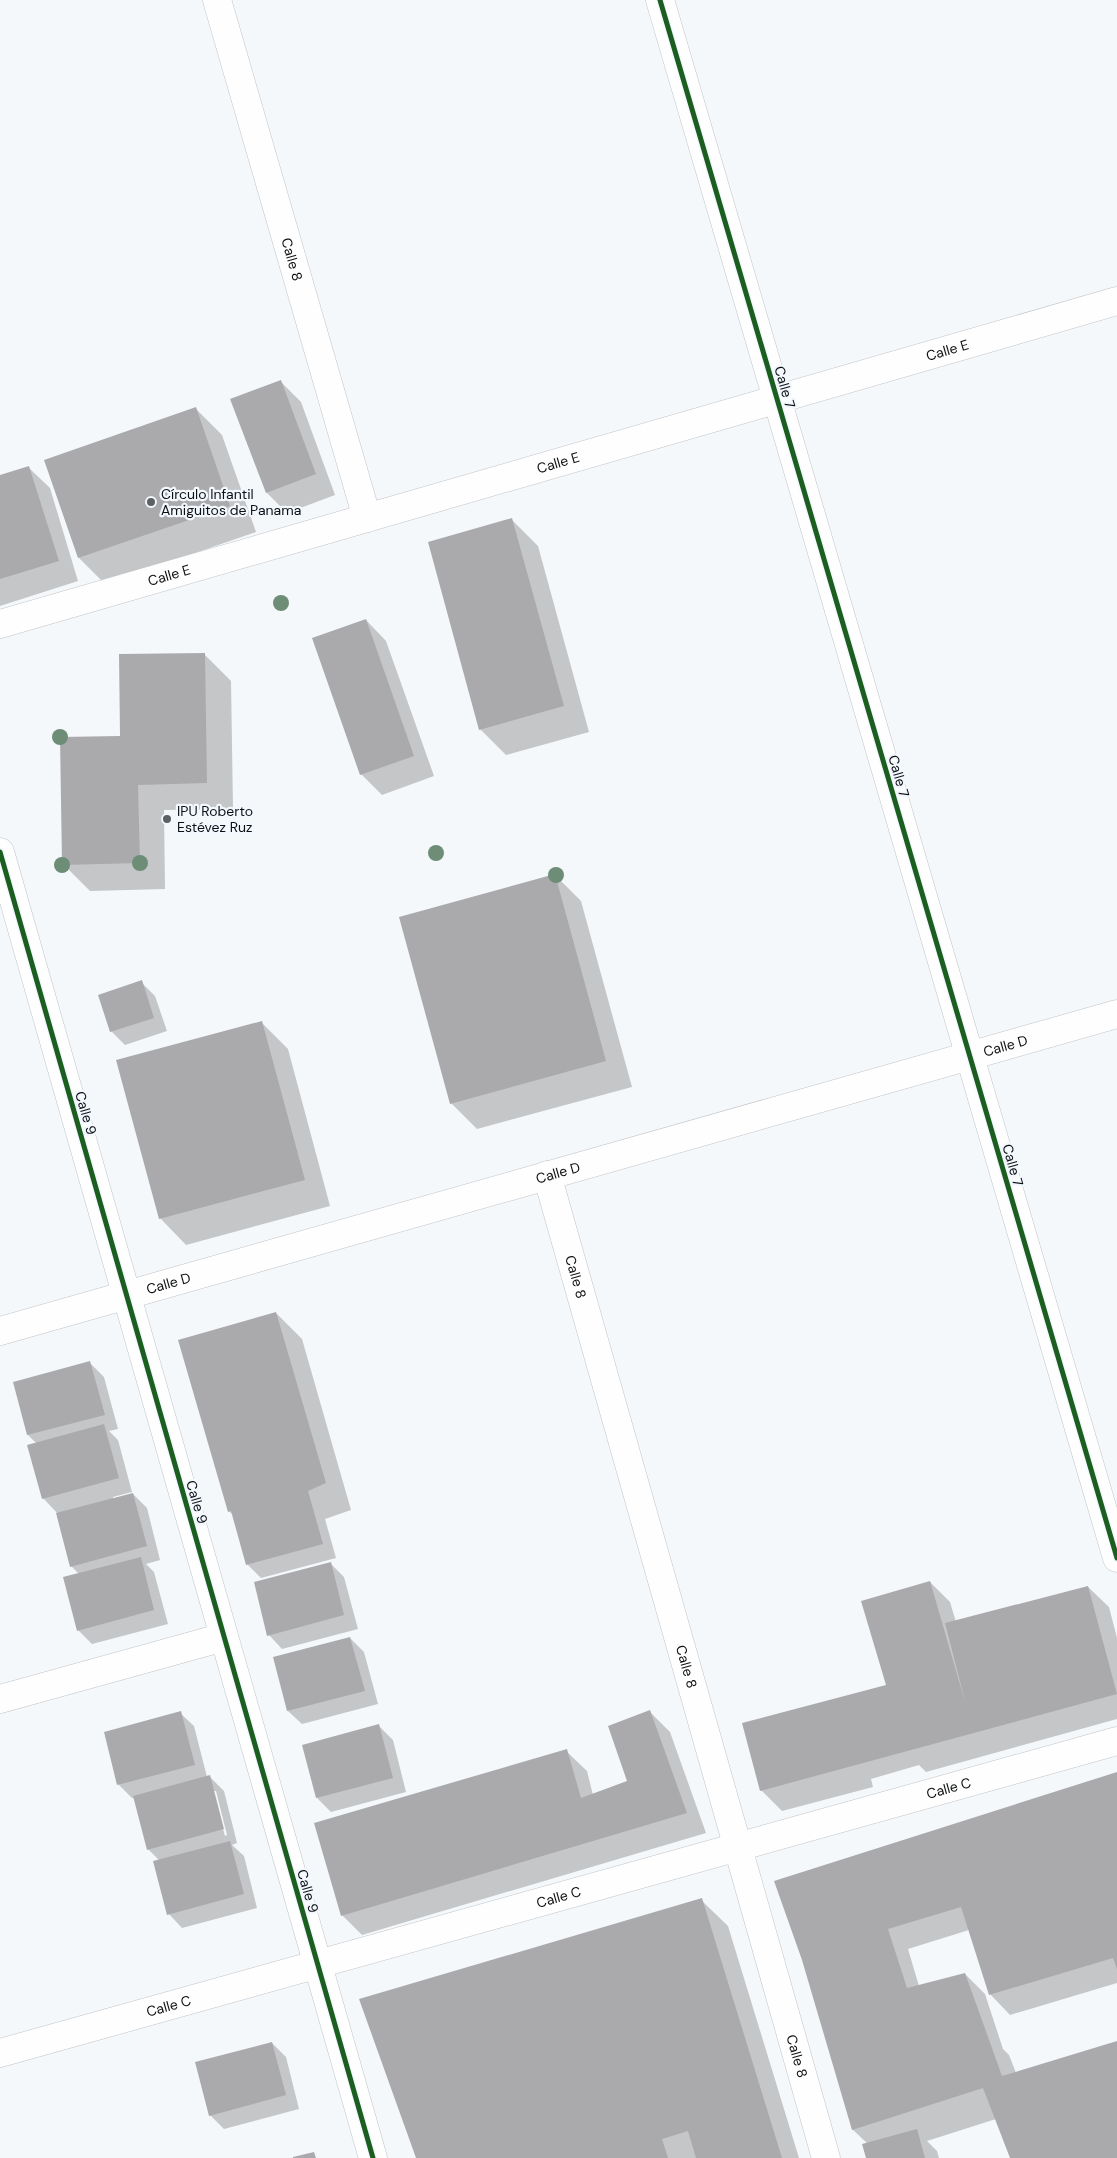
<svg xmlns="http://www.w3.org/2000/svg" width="1117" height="2158" font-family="'DM Sans',sans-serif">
  <rect width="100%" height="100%" fill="#f5f8fb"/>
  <path fill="#0003" fill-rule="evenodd" d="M281,382L301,402L335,495L287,513L267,493L232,400Z
    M196,409L222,435L256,532L105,584L79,558Z
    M29,468L50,488L78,581L0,606V477Z
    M512,520L538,546L589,732L506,755L480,729Z
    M366,620L386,641L434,776L382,795L361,774Z
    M204,654L231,681L233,809L164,810L165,889L90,891L63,864L122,737Z
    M555,875L581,901L632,1087L477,1129L451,1103Z
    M141,982L155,996L167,1031L125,1045L111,1031Z
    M262,1023L288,1049L330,1206L186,1245L160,1218Z
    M276,1313L302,1339L351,1510L325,1519L336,1558L261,1578L247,1564L234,1516L229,1511Z
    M90,1363L104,1377L118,1429L109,1431L118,1440L132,1492L113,1497V1499L133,1494L147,1508L160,1560L146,1564L154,1572L168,1624L92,1644L79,1631L65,1578L79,1574L71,1566L58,1514L43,1498L37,1444L28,1435L15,1383Z
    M330,1563L344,1577L358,1629L282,1649L269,1635Z
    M930,1582L950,1602L956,1622L1088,1587L1109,1607L1117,1638V1719L926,1772L919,1765L871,1779L873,1787L782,1811L761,1790L887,1686Z
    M350,1638L364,1652L378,1704L302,1724L288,1711Z
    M650,1712L670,1732L706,1833L362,1935L342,1915L566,1751L587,1771L593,1795L629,1782Z
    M180,1713L194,1726L207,1777H210L224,1791L237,1843L232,1845L244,1856L257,1908L182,1928L169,1914L160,1861L148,1849L135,1798H132L119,1785L105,1733ZM213,1791H216L227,1835L225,1836Z
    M379,1726L393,1740L406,1792L331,1812L317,1798L304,1746Z
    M1117,1773V1983L1010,2015L990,1994L969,1930L908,1949L919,1986L965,1974L985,1994L1003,2049L1009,2055L1016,2073L1117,2042V2158H1011L996,2119L927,2141L937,2151L939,2158H867L868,2144L853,2130L803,1959Z
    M701,1900L728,1926L799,2158H416Z
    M272,2043L286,2057L299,2109L224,2129L210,2115Z"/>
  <path fill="#aaaaad" d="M281,380L316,474L266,493L230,399Z
    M196,407L230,506L78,558L44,460Z
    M29,466L59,561L0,579V475Z
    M512,518L564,706L479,730L428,542Z
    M366,619L414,756L360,775L312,638Z
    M205,653L207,783L138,785L140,863L62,865L60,737L120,736L119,654Z
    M555,874L606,1061L450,1104L399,917Z
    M142,980L154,1018L110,1032L98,995Z
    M262,1021L305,1180L159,1219L116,1060Z
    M276,1312L326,1483L308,1491L323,1544L246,1565L231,1511L228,1512L178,1340Z
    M90,1361L105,1415L27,1435L13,1382Z
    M104,1424L119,1478L42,1499L27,1445Z
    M133,1493L147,1546L70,1567L56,1513Z
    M141,1557L154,1610L77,1631L63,1577Z
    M331,1562L344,1615L267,1636L254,1582Z
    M930,1581L966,1705L945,1623L1088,1586L1117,1694L760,1791L742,1723L886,1685L861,1601Z
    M350,1637L365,1691L287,1711L273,1657Z
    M650,1710L687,1813L341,1916L314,1823L567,1749L581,1798L627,1781L608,1726Z
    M181,1711L195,1765L117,1785L104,1732Z
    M379,1724L393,1778L316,1798L302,1745Z
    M1117,1772V1969L1113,1958L989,1995L961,1907L888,1929L907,1988L965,1973L1002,2076L1117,2041V2158H1010L983,2088L852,2130L802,1960L774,1881Z
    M210,1775L224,1829L147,1850L133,1796Z
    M230,1841L244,1894L167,1915L153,1861Z
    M702,1898L782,2158H696L688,2131L662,2139L668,2158H416L359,1999Z
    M272,2042L286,2095L209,2116L195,2062Z
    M917,2129L925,2158H866L862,2144Z
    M314,2152L316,2158H293V2157Z"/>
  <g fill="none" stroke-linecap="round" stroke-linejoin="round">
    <defs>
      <g id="minor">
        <path id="s1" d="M217,0L367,518"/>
        <path d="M660,0L1117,1558"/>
        <path id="s2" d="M0,624L1117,301"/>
        <path id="s3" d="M547,1175L826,2158"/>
        <path id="s4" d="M0,1331L1117,1014"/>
        <path d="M0,1699L224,1637"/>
        <path id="s5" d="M0,2053L1117,1741"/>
      </g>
      <path id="tertiary" d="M0,852L373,2158"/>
    </defs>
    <use href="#minor" stroke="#c1c3c6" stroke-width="29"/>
    <use href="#tertiary" stroke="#c1c3c6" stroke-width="29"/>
    <use href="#minor" stroke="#fefefe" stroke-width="28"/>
    <use href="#tertiary" stroke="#fefefe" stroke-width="28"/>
    <defs>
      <path id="cycleway" d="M660,0L1117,1558
        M0,852L373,2158"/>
    </defs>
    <use href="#cycleway" stroke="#f2f8fe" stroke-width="8"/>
    <use href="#cycleway" stroke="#1b5e20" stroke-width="5"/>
  </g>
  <g fill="#6e8d76">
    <circle cx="281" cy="603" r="8"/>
    <circle cx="60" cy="737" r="8"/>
    <circle cx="436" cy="853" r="8"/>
    <circle cx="140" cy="863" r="8"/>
    <circle cx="62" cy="865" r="8"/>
    <circle cx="556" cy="875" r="8"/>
  </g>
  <g fill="#5e6163" stroke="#f2f8fe" stroke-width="2">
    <circle cx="151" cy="502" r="5"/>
    <circle cx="167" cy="819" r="5"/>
  </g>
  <g text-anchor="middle" stroke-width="4.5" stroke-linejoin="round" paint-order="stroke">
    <g font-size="14" fill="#0d0f11" stroke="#f2f8fe">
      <text dy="5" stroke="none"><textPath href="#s1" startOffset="270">Calle 8</textPath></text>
      <text dy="5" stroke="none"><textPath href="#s2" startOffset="986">Calle E</textPath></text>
      <text transform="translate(785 387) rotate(74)" y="5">Calle 7</text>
      <text dy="5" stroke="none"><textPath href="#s2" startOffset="581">Calle E</textPath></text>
      <text dy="5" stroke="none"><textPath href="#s2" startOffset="176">Calle E</textPath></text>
      <text transform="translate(899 776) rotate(74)" y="5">Calle 7</text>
      <text dy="5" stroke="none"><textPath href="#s4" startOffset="1045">Calle D</textPath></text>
      <text transform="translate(86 1113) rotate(74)" y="5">Calle 9</text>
      <text transform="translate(1013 1165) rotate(74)" y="5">Calle 7</text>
      <text dy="5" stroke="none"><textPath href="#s4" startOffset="580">Calle D</textPath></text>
      <text dy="5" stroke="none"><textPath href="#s3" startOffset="106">Calle 8</textPath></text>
      <text dy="5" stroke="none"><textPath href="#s4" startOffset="175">Calle D</textPath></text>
      <text transform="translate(197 1502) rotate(74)" y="5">Calle 9</text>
      <text dy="5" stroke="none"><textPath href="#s3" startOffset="511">Calle 8</textPath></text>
      <text dy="5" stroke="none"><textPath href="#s5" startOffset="985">Calle C</textPath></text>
      <text transform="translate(308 1891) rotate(74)" y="5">Calle 9</text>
      <text dy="5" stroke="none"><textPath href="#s5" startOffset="580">Calle C</textPath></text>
      <text dy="5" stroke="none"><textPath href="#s5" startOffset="175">Calle C</textPath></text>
      <text dy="5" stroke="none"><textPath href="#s3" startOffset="916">Calle 8</textPath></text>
    </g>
    <g font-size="14" fill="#0d0f11" stroke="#f2f8fe" text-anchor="start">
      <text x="161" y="499">Círculo Infantil<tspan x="161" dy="16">Amiguitos de Panama</tspan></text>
      <text x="177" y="816">IPU Roberto<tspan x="177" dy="16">Estévez Ruz</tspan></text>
    </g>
  </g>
</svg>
